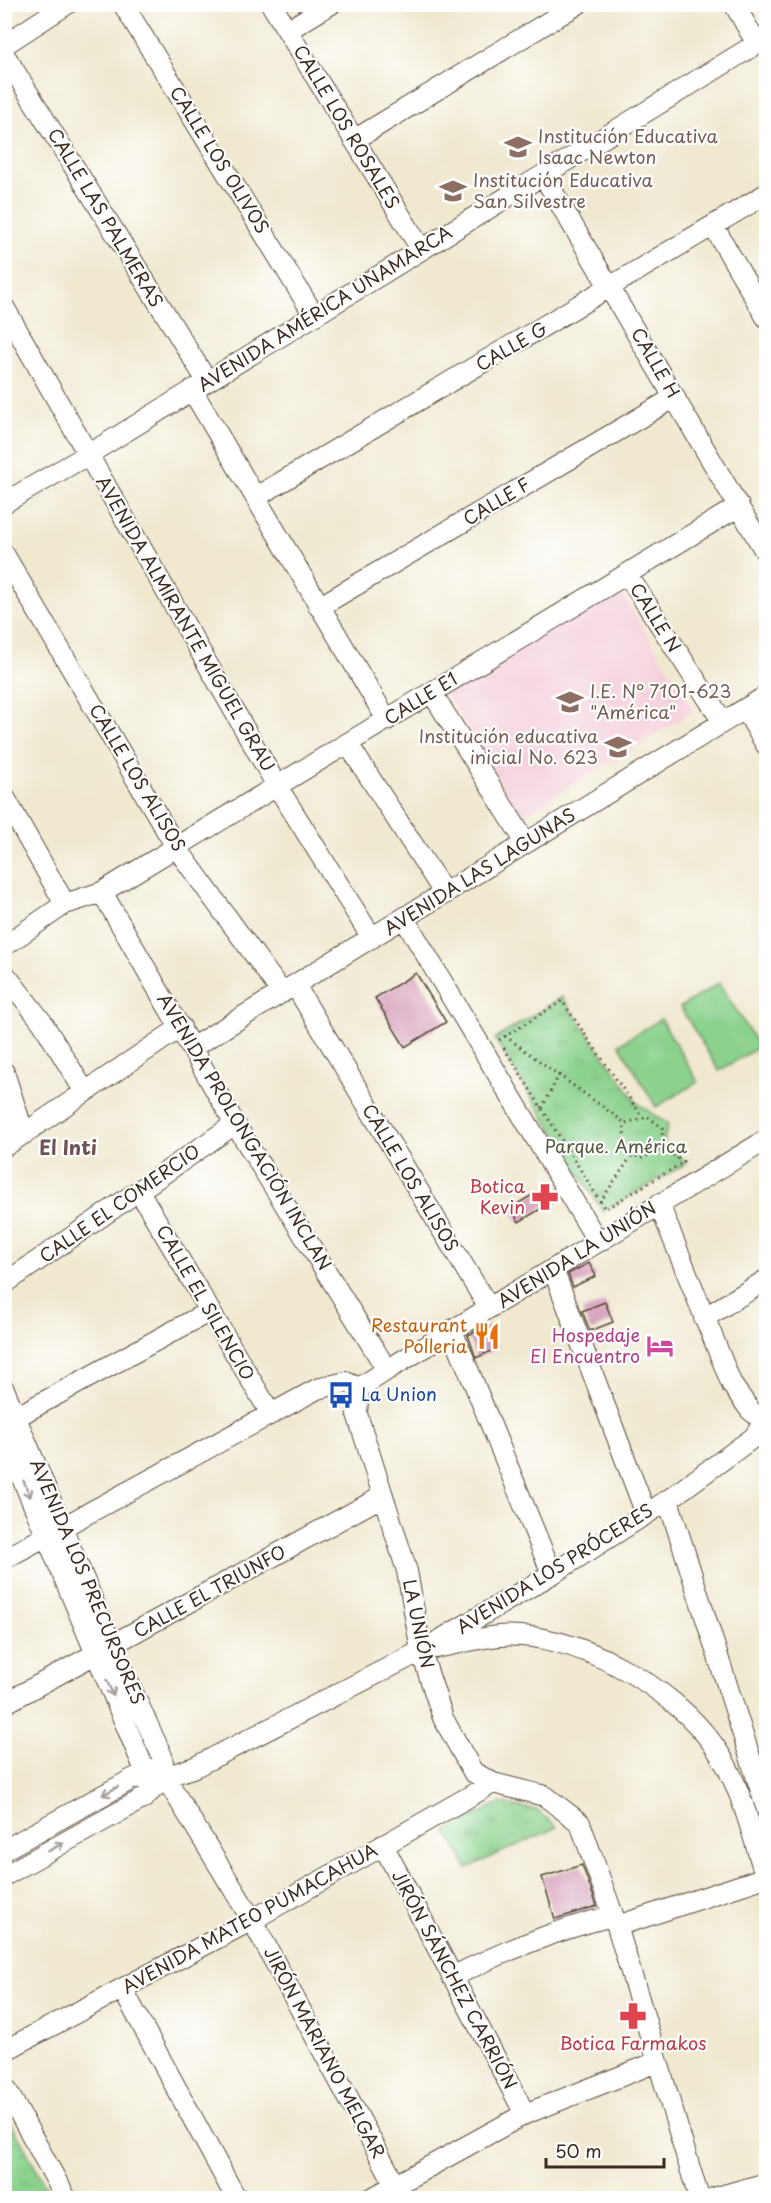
<svg xmlns="http://www.w3.org/2000/svg" width="771" height="2203" font-family="'Playpen Sans',sans-serif">
  <defs>
    <pattern id="park-tufts" width="24" height="20" patternUnits="userSpaceOnUse" patternTransform="scale(1.5)"><rect width="24" height="20" fill="#8bd28d"/><path d="M3 7l-1-3M5 7V3M7 7l1-3M15 17l-1-3M17 17v-4M19 17l1-3" fill="none" stroke="#79b479"/></pattern>
  </defs>
  <rect width="100%" height="100%" fill="#fff"/>
  <filter id="ink" filterUnits="userSpaceOnUse"><feTurbulence type="fractalNoise" baseFrequency=".0167" numOctaves="2"/><feDisplacementMap in="SourceGraphic" scale="12" xChannelSelector="R" yChannelSelector="G"/><feConvolveMatrix kernelMatrix="1 2 1 2 8 2 1 2 1" color-interpolation-filters="sRGB"/></filter>
  <filter id="wash" filterUnits="userSpaceOnUse"><feTurbulence type="fractalNoise" baseFrequency=".008" numOctaves="4" result="noise"/><feDisplacementMap in="SourceGraphic" scale="24" xChannelSelector="R" yChannelSelector="G"/><feGaussianBlur stdDeviation="1.35" result="paint"/><feColorMatrix in="noise" values="0 0 0 0 0 0 0 0 0 0 0 0 0 0 0 0 0 1.4 0 .05"/><feComposite in="paint" operator="in"/></filter>
  <g filter="url(#wash)">
    <rect width="100%" height="100%" fill="#f0e9d0"/>
    <path fill="#f5cfda" d="M618,587L694,711L521,816L445,692Z"/>
    <path fill="url(#park-tufts)" stroke="#637e56" stroke-width="1.5" d="M562,997L637,1103L668,1124L663,1144L687,1163L603,1212L495,1039Z
      M499,1803L536,1810L557,1827L467,1868L447,1831Z
      M5,2112L52,2198H5Z"/>
    <path fill="#8bd28d" stroke="#637e56" stroke-width="1.5" d="M719,983L759,1047L719,1071L680,1007Z
      M661,1019L698,1082L656,1107L619,1044Z"/>
    <g id="blocks">
      <path fill="#d59fb9" d="M416,973L446,1022L405,1047L375,998Z
        M546,1187L554,1201L519,1222L510,1208Z
        M589,1263L596,1276L573,1287L568,1274Z
        M605,1302L613,1322L590,1331L582,1311Z
        M488,1326L498,1348L476,1358L468,1335Z
        M582,1865L597,1906L555,1919L542,1877Z"/>
    </g>
  </g>
  <g filter="url(#ink)">
    <use href="#blocks" fill-opacity="0" stroke="#564739" stroke-width="1.5"/>
    <g fill="none" stroke-linecap="round" stroke-linejoin="round">
      <defs>
        <path id="minor" d="M123,4L314,315
          M271,4L421,249
          M734,4L757,44
          M288,30L331,4
          M4,45L67,4
          M4,54L207,381
          M354,140L578,4
          M543,175L766,553
          M714,227L766,317
          M4,307L277,786L372,938
          M192,390L387,720
          M256,497L766,194
          M4,503L89,454L766,38
          M4,554L176,847L282,993
          M627,574L723,722
          M319,607L675,397
          M432,693L526,843
          M745,709L766,745
          M348,744L445,894
          M4,796L65,904L102,892L739,506
          M102,892L235,1124L387,1370
          M404,918L598,1242
          M4,946L65,904
          M4,973L42,1022L85,1092
          M295,985L489,1308
          M193,1047L766,696
          M4,1072L24,1134
          M4,1147L181,1027
          M139,1191L271,1414
          M659,1204L732,1385L750,1410L766,1423
          M553,1269L646,1514
          M4,1284L235,1124
          M704,1318L766,1280
          M452,1330L552,1574
          M4,1389L112,1646L162,1756L165,1777L252,1920L396,2186
          M16,1417L210,1311
          M4,1435L143,1766L163,1776
          M668,1500L766,1807
          M4,1559L317,1389L346,1382L359,1388
          M436,1648C456,1644 478,1638 499,1636C573,1630 673,1686 715,1747C741,1784 752,1835 766,1878
          M4,1704L383,1496
          M383,1845L525,2114
          M4,1850L134,1778L165,1777L195,1767L421,1651L552,1574L668,1500L754,1437L766,1418
          M4,1876L144,1798L165,1777
          M617,1926L766,1877
          M452,1977C505,1951 555,1930 612,1916
          M123,1990L236,2198
          M4,2051L252,1920L493,1783
          M4,2085L66,2198
          M372,2198L525,2114L657,2062
          M699,2198L617,1926L580,1823L545,1796L493,1783L473,1772L443,1718L421,1651L407,1571L357,1414L359,1388L387,1370L766,1140
          M713,2198L766,2183"/>
      </defs>
      <use href="#minor" stroke="#564739" stroke-width="22"/>
      <path stroke="#564739" stroke-width="3" stroke-dasharray="1.5 4.5" stroke-linecap="butt" d="M505,1036L625,1123
        M499,1040L562,1001L643,1118
        M504,1048L605,1209L684,1162L660,1146
        M542,1108L559,1075
        M648,1117L663,1128L660,1150L640,1159L623,1146L625,1123Z
        M600,1202L633,1154"/>
      <use href="#minor" stroke="#fff" stroke-width="20"/>
    </g>
    <defs><path id="oneway-shaft" d="M-6 0H5M1.5-3L5.5 0L1.5 3" fill="none" stroke-width="1.6" stroke-linecap="round" stroke-linejoin="round" transform="scale(1.5)"/></defs>
    <g stroke="#a79f9a">
      <use href="#oneway-shaft" transform="translate(27 1489) rotate(67)"/>
      <use href="#oneway-shaft" transform="translate(110 1688) rotate(67)"/>
      <use href="#oneway-shaft" transform="translate(110 1791) rotate(151)"/>
      <use href="#oneway-shaft" transform="translate(56 1847) rotate(-29)"/>
    </g>
  </g>
  <defs>
    <symbol id="school-bare" viewBox="-9 -9 18 18"><path d="M0-5L7-2L0 1L-7-2ZM-4 1L0 2.5L4 1V4Q0 6-4 4Z" fill="#8d6e63" stroke="#fff" stroke-width="2.5" paint-order="stroke"/></symbol>
    <symbol id="pharmacy-bare" viewBox="-9 -9 18 18"><path d="M-2-6h4v4h4v4h-4v4h-4v-4h-4v-4h4Z" fill="#e0444e" stroke="#fff" stroke-width="2.5" paint-order="stroke"/></symbol>
    <symbol id="restaurant-bare" viewBox="-9 -9 18 18"><path d="M-5-6h1v4h1v-4h1v4h1v-4h1v5L-1.5 .5V6h-2V.5L-5-1ZM5-6V6H3V1.5H1.5Q1.5-4 5-6Z" fill="#e8710a" stroke="#fff" stroke-width="2.5" paint-order="stroke"/></symbol>
    <symbol id="hotel-bare" viewBox="-9 -9 18 18"><path d="M-6-4.5h1.5V1H6V5H4.5V3h-9V5H-6ZM-4 0a1.8 1.8 0 1 1 3.6 0ZM.5 0V-2.5h3Q6-2.5 6 0Z" fill="#d1479c" stroke="#fff" stroke-width="2.5" paint-order="stroke"/></symbol>
    <symbol id="bus-bare" viewBox="-9 -9 18 18"><path d="M-5-6H5V4H4V6H2V4H-2V6H-4V4H-5ZM-3.5-4V0h7V-4ZM-3.5 1.2v1.5H-2V1.2ZM2 1.2v1.5H3.5V1.2Z" fill="#1a4fb4" stroke="#fff" stroke-width="2.5" paint-order="stroke"/></symbol>
  </defs>
  <g fill-rule="evenodd">
    <use href="#school-bare" x="499" y="128" width="38" height="38"/>
    <use href="#school-bare" x="434" y="172" width="38" height="38"/>
    <use href="#school-bare" x="551" y="683" width="38" height="38"/>
    <use href="#school-bare" x="599" y="728" width="38" height="38"/>
    <use href="#pharmacy-bare" x="526" y="1178" width="38" height="38"/>
    <use href="#restaurant-bare" x="468" y="1317" width="38" height="38"/>
    <use href="#hotel-bare" x="641" y="1327" width="38" height="38"/>
    <use href="#bus-bare" x="322" y="1376" width="38" height="38"/>
    <use href="#pharmacy-bare" x="614" y="1997" width="38" height="38"/>
  </g>
  <g text-anchor="middle" stroke-width="4.5" stroke-linejoin="round" paint-order="stroke">
    <g font-size="18" fill="#3b2a1e" stroke="#fff">
      <text transform="translate(346 127) rotate(59)" y="6">CALLE LOS ROSALES</text>
      <text transform="translate(219 160) rotate(58)" y="6">CALLE LOS OLIVOS</text>
      <text transform="translate(105 218) rotate(59)" y="6">CALLE LAS PALMERAS</text>
      <text transform="translate(325 309) rotate(-32)" y="6">AVENIDA AMÉRICA UNAMARCA</text>
      <text transform="translate(512 347) rotate(-30)" y="6">CALLE G</text>
      <text transform="translate(655 363) rotate(60)" y="6">CALLE H</text>
      <text transform="translate(497 502) rotate(-31)" y="6">CALLE F</text>
      <text transform="translate(655 618) rotate(58)" y="6">CALLE N</text>
      <text transform="translate(185 624) rotate(60)" y="6">AVENIDA ALMIRANTE MIGUEL GRAU</text>
      <text transform="translate(421 699) rotate(-32)" y="6">CALLE E1</text>
      <text transform="translate(137 778) rotate(59)" y="6">CALLE LOS ALISOS</text>
      <text transform="translate(480 872) rotate(-32)" y="6">AVENIDA LAS LAGUNAS</text>
      <text transform="translate(244 1132) rotate(59)" y="6">AVENIDA PROLONGACIÓN INCLAN</text>
      <text transform="translate(410 1178) rotate(59)" y="6">CALLE LOS ALISOS</text>
      <text transform="translate(120 1204) rotate(-35)" y="6">CALLE EL COMERCIO</text>
      <text transform="translate(577 1255) rotate(-32)" y="6">AVENIDA LA UNIÓN</text>
      <text transform="translate(205 1303) rotate(60)" y="6">CALLE EL SILENCIO</text>
      <text transform="translate(555 1569) rotate(-32)" y="6">AVENIDA LOS PRÓCERES</text>
      <text transform="translate(87 1582) rotate(67)" y="6">AVENIDA LOS PRECURSORES</text>
      <text transform="translate(210 1592) rotate(-29)" y="6">CALLE EL TRIUNFO</text>
      <text transform="translate(418 1624) rotate(78)" y="6">LA UNIÓN</text>
      <text transform="translate(250 1919) rotate(-29)" y="6">AVENIDA MATEO PUMACAHUA</text>
      <text transform="translate(454 1980) rotate(62)" y="6">JIRÓN SÁNCHEZ CARRIÓN</text>
      <text transform="translate(324 2053) rotate(62)" y="6">JIRÓN MARIANO MELGAR</text>
    </g>
    <g font-size="18" fill="#785e54" stroke="#fff" text-anchor="start">
      <text x="538" y="143">Institución Educativa<tspan x="538" dy="21">Isaac Newton</tspan></text>
      <text x="473" y="187">Institución Educativa<tspan x="473" dy="21">San Silvestre</tspan></text>
      <text x="590" y="698">I.E. N° 7101-623<tspan x="590" dy="21">"América"</tspan></text>
      <text x="598" y="743" text-anchor="end">Institución educativa<tspan x="598" dy="21">inicial No. 623</tspan></text>
    </g>
    <g font-size="18" fill="#535c3f" stroke="#fff">
      <text x="616" y="1153">Parque. América</text>
    </g>
    <g font-size="18" fill="#be3a42" stroke="#fff" text-anchor="end">
      <text x="525" y="1193">Botica<tspan x="525" dy="21">Kevin</tspan></text>
      <text x="633" y="2050" text-anchor="middle">Botica Farmakos</text>
    </g>
    <g font-size="18" fill="#c56008" stroke="#fff" text-anchor="end">
      <text x="467" y="1332">Restaurant<tspan x="467" dy="21">Polleria</tspan></text>
    </g>
    <g font-size="18" fill="#b23c85" stroke="#fff" text-anchor="end">
      <text x="640" y="1342">Hospedaje<tspan x="640" dy="21">El Encuentro</tspan></text>
    </g>
    <g font-size="18" fill="#164399" stroke="#fff" text-anchor="start">
      <text x="361" y="1401">La Union</text>
    </g>
    <g font-size="20" font-weight="bold" fill="#715354" stroke="#fff">
      <text x="68" y="1155">El Inti</text>
    </g>
  </g>
  <rect width="771" height="2203" fill="none" stroke="#fff" stroke-width="24"/>
  <path d="M546 2158v9h118v-9" fill="none" stroke="#3b2a1e" stroke-width="3"/>
  <text x="555" y="2158" font-size="18" fill="#3b2a1e" stroke="#ffffff" stroke-width="4.5" paint-order="stroke">50 m</text>
</svg>
